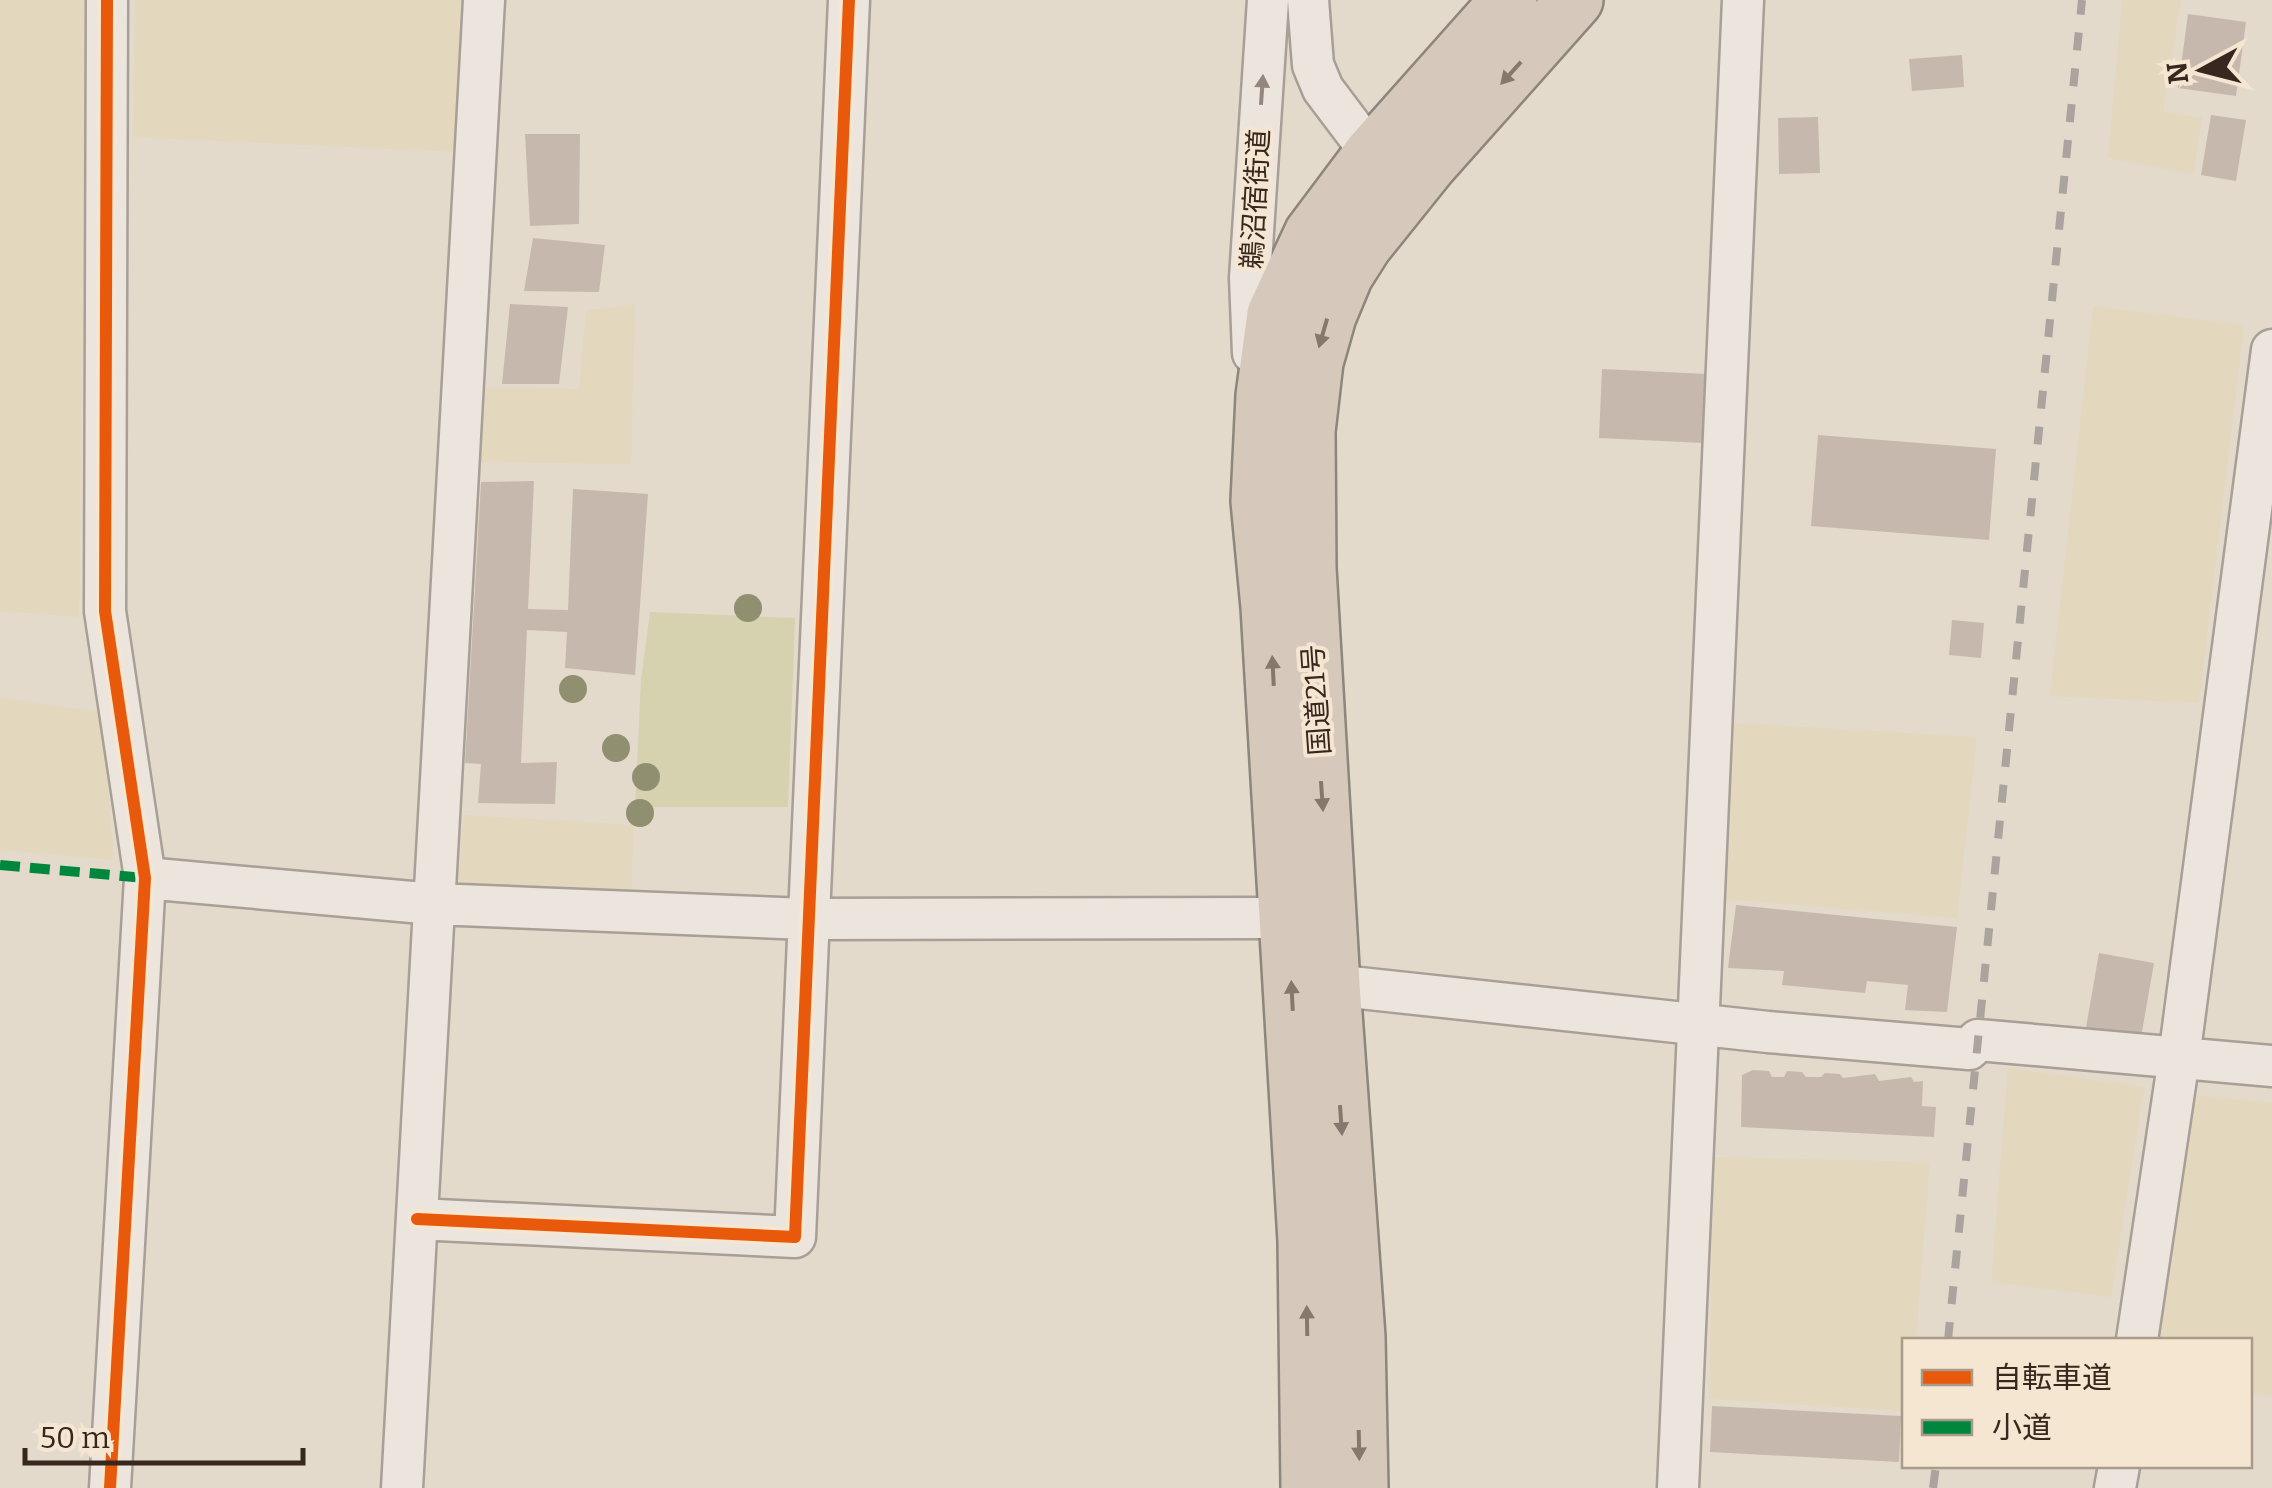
<svg xmlns="http://www.w3.org/2000/svg" width="2272" height="1488" font-family="Bitter,'Noto Sans JP',serif">
  <rect width="100%" height="100%" fill="#e3dacc"/>
  <path fill="#e3d7bd" d="M0,0H87L79,617L0,611Z
    M135,0H464L456,152L133,137Z
    M2122,0H2181L2163,111L2202,118L2193,174L2108,158Z
    M635,305L631,464L478,462L483,388L579,389L586,310Z
    M2093,306L2244,325L2199,703L2050,696Z
    M0,698L101,712L114,860L0,850Z
    M1733,723L1977,737L1957,918L1721,899Z
    M464,815L634,825L631,896L457,893Z
    M2008,1068L2144,1087L2111,1297L1991,1282Z
    M2193,1095L2272,1103V1396L2250,1393V1340H2160Z
    M1714,1157L1930,1162L1916,1340H1904V1411L1709,1399Z"/>
  <path fill="#d6d1af" d="M650,612L795,618L788,807H635L641,681Z"/>
  <path fill="#c7b8ad" d="M2188,14L2246,22L2236,96L2178,88Z
    M1962,55L1964,87L1912,91L1909,59Z
    M2211,115L2246,120L2236,181L2201,175Z
    M1818,117L1820,173L1779,174L1778,118Z
    M525,134H580L579,224L530,226Z
    M533,238L605,245L599,292L524,291Z
    M510,304L568,307L559,384H502Z
    M1602,369L1707,374L1704,443L1599,438Z
    M1818,435L1996,449L1989,540L1811,526Z
    M534,481L528,609L568,610L573,489L648,494L635,675L565,668L567,632L527,630L521,763L557,762L555,804L478,803L481,764L465,763L481,482Z
    M1952,620L1984,623L1981,658L1949,655Z
    M1736,905L1957,927L1947,1012L1905,1010L1908,985L1867,981L1865,993L1782,985L1784,971L1728,968Z
    M2099,953L2154,963L2139,1049L2084,1039Z
    M1753,1070L1769,1071L1772,1077H1784L1787,1071L1802,1072L1806,1077H1821L1825,1073L1840,1074L1843,1078L1875,1074L1879,1081L1911,1077L1914,1082L1923,1081L1922,1106L1936,1107L1934,1137L1741,1127L1742,1075Z
    M1712,1406L1901,1416L1899,1462L1710,1452Z"/>
  <g fill="none" stroke-linecap="round" stroke-linejoin="round">
    <defs>
      <path id="minor" d="M107,0L105,611L145,878L110,1488
        M1308,0L1313,65L1323,89L1372,154L1370,177
        M1253,353L1250,278L1268,0
        M145,878L434,904L807,919L1288,918
        M1332,985L1768,1032L1969,1049L1978,1040L2272,1066
        M417,1219L795,1237L849,0
        M2137,1340L2179,1058L2272,350
        M402,1488L484,0
        M1678,1488L1743,0
        M2115,1488L2119,1466"/>
      <path id="highway" d="M1309,1488L1306,1241L1269,607L1259,501L1264,396L1275,314L1312,234L1372,154L1509,0
        M1360,1488L1357,1337L1332,985L1308,568L1307,431L1315,362L1328,316L1345,275L1364,245L1429,164L1575,0"/>
    </defs>
    <use href="#minor" stroke="#a89f96" stroke-width="45"/>
    <use href="#highway" stroke="#8e857c" stroke-width="60"/>
    <use href="#minor" stroke="#ece5dd" stroke-width="40"/>
    <use href="#highway" stroke="#d6c9bc" stroke-width="55"/>
    <path stroke="#aba49e" stroke-width="8" stroke-dasharray="18 18" stroke-linecap="butt" d="M1948,1340L2082,0
      M1933,1488L1936,1466"/>
    <path stroke="#00873e" stroke-width="10" stroke-dasharray="20 10" stroke-linecap="butt" d="M0,865L145,878"/>
    <defs>
      <path id="cycleway" d="M107,0L105,611L145,878L110,1488
        M417,1219L795,1237L849,0"/>
    </defs>
    <use href="#cycleway" stroke="#f5e6d2" stroke-width="19"/>
    <use href="#cycleway" stroke="#e8590c" stroke-width="12"/>
  </g>
  <g fill="#909070">
    <circle cx="748" cy="608" r="14"/>
    <circle cx="573" cy="689" r="14"/>
    <circle cx="616" cy="748" r="14"/>
    <circle cx="646" cy="777" r="14"/>
    <circle cx="640" cy="813" r="14"/>
  </g>
  <defs><path id="oneway-solid" d="M-6-.8H1V-3.2L6.5 0L1 3.2V.8H-6Z" transform="scale(2.5)"/></defs>
  <g fill="#86786d">
    <use href="#oneway-solid" transform="translate(1511 73) rotate(132)"/>
    <use href="#oneway-solid" transform="translate(1323 333) rotate(106)"/>
    <use href="#oneway-solid" transform="translate(1273 671) rotate(-93)"/>
    <use href="#oneway-solid" transform="translate(1322 796) rotate(86)"/>
    <use href="#oneway-solid" transform="translate(1292 996) rotate(-93)"/>
    <use href="#oneway-solid" transform="translate(1341 1120) rotate(86)"/>
    <use href="#oneway-solid" transform="translate(1307 1321) rotate(-91)"/>
    <use href="#oneway-solid" transform="translate(1359 1445) rotate(89)"/>
  </g>
  <use fill="#92867e" href="#oneway-solid" transform="translate(1262 90) rotate(-86)"/>
  <g text-anchor="middle" stroke-width="8" stroke-linejoin="round" paint-order="stroke">
    <g font-size="28" fill="#37271e" stroke="#f5e6d2">
      <text transform="translate(1255 199) rotate(-87)" y="10">鵜沼宿街道</text>
      <text transform="translate(1316 700) rotate(-94)" y="10">国道21号</text>
    </g>
  </g>
  <rect x="1902" y="1338" width="350" height="130" fill="#f5e6d2" stroke="#a99a8a" stroke-width="2.5"/>
  <rect x="1922" y="1370" width="50" height="15" fill="#e8590c" stroke="#a99a8a" stroke-width="2.5"/>
  <text x="1992" y="1388" font-size="30" fill="#37271e">自転車道</text>
  <rect x="1922" y="1420" width="50" height="15" fill="#00873e" stroke="#a99a8a" stroke-width="2.5"/>
  <text x="1992" y="1438" font-size="30" fill="#37271e">小道</text>
  <g transform="translate(2202 70) rotate(263)" stroke="#f5e6d2" stroke-width="8" paint-order="stroke">
  <path d="M0-8L18 38L0 25L-18 38Z" fill="#37271e"/>
  <text y="-15" font-size="28" font-weight="bold" text-anchor="middle" fill="#37271e">N</text>
  </g>
  <path d="M25 1448v15h278v-15" fill="none" stroke="#37271e" stroke-width="5"/>
  <text x="40" y="1448" font-size="30" fill="#37271e" stroke="#f5e6d2" stroke-width="8" paint-order="stroke">50 m</text>
</svg>
